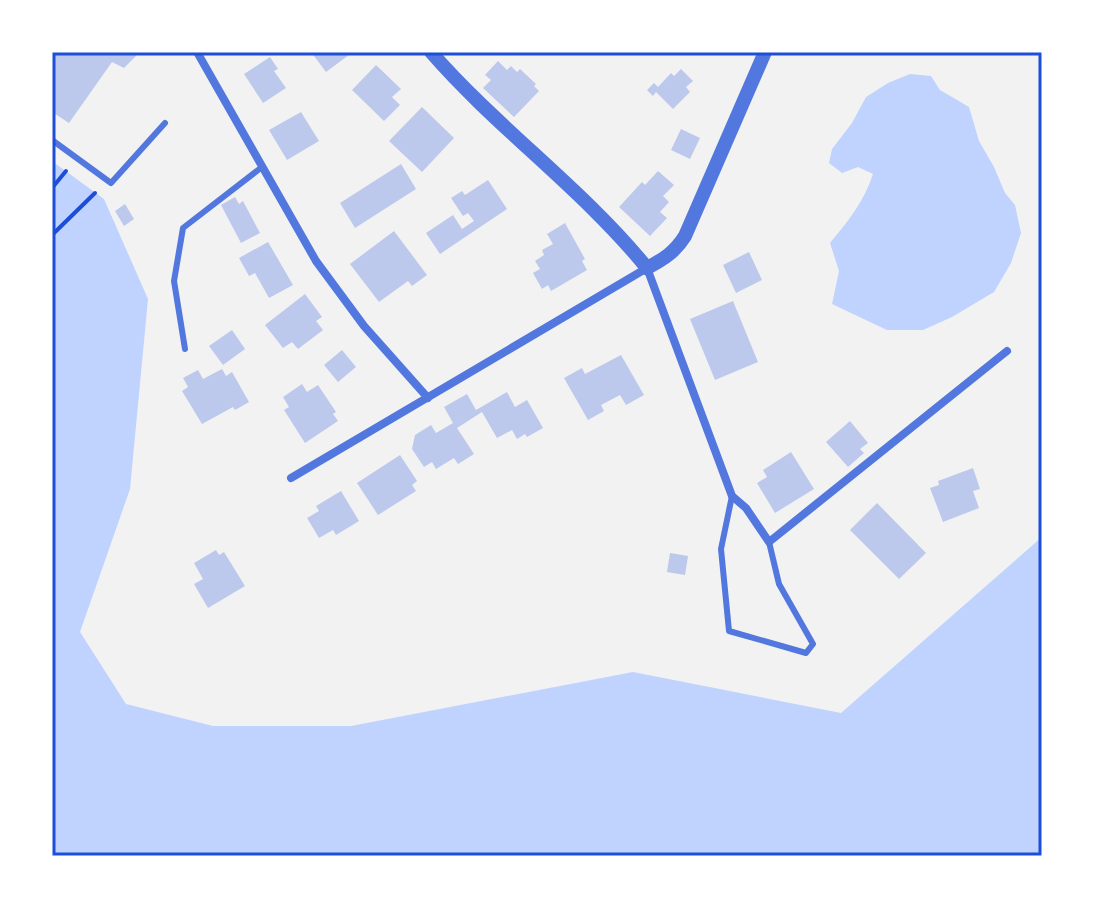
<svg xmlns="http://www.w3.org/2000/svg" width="1094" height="908" font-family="'Golos Text',sans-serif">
  <rect width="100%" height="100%" fill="#f2f2f2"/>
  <path fill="#bfd3fe" d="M910,74L931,76L940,90L969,107L979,141L994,167L1005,193L1015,205L1021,233L1011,263L994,292L952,317L923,330H887L832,304L839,271L830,243C848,221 864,202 873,174L858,167L842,173L829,163L832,149L852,123L866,97L888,83Z
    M52,161L104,199L148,299L130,489L80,632L126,704L213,726H351L633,672L841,713L1042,537V856H52Z"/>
  <path fill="#bdc9ec" d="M52,52H140L124,68L112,62L69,123L52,112Z
    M311,52H353L326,72Z
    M270,57L278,69L274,71L286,88L263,103L244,74Z
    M498,61L507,70L511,66L517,72L520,69L536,84L534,86L539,91L514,117L483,88L491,80L485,75Z
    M376,65L401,89L392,97L400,105L384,121L352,90Z
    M681,69L693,81L686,87L690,92L673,109L656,92L653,96L647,90L654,83L658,87L671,73L674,76Z
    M422,107L454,138L422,172L389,141Z
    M301,112L319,141L287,160L269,130Z
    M681,129L700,138L690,159L671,150Z
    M401,164L416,189L355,228L340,203Z
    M658,171L674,185L663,196L669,202L660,212L667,218L650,236L619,207L642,182L645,185Z
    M488,180L507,209L440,254L426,233L453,215L462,229L474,221L468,213L463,216L451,198L462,191L465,195Z
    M235,197L239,204L243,201L260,233L241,243L221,205Z
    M125,204L134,219L124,226L115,211Z
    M565,223L585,259L582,261L587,270L551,291L548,285L542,289L533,273L540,269L535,261L544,255L542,250L553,244L547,234Z
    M394,231L427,275L412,286L408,281L379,302L350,264Z
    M268,242L293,285L269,298L255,273L249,276L239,258Z
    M749,252L762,280L736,293L723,265Z
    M305,294L322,317L316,321L323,330L298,349L292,342L283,348L265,325Z
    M733,301L758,362L715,380L690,319Z
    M232,330L245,349L223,365L209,346Z
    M342,350L356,367L338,382L324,365Z
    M621,355L644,395L626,405L620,395L601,405L604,411L588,420L564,378L582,368L585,374Z
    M222,369L226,376L232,372L249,402L235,410L233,407L202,424L182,391L188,387L183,378L198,370L203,379Z
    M302,384L307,392L318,385L336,412L333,414L338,421L305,443L284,410L289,407L283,397Z
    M507,392L515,407L527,400L543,428L527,437L525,434L517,439L512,430L497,438L482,412L457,428L474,454L458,464L454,458L436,469L432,462L424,467L412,449L415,435L431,425L436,433L453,423L444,407L467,394L476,410Z
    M850,421L868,443L860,449L864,453L848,467L826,442Z
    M791,452L814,489L775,513L757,483L767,477L763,470Z
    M400,455L417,481L412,485L416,491L378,515L357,483Z
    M973,468L980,489L973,491L979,508L943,522L930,488L939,485L938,481Z
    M341,491L359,521L336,535L333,530L319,538L307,518L319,511L316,506Z
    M877,503L926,553L899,579L850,530Z
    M216,550L219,555L224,552L245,586L208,608L194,584L203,579L194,563Z
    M670,553L688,556L685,575L667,572Z"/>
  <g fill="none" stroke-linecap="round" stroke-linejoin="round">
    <path stroke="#1d4ed8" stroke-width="4" d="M52,188L66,171
      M52,235L95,193"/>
    <path stroke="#5277de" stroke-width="6" d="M52,140L111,183L165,123
      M185,349L174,281L183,228L262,167
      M732,496L721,549L729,631L806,653L813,644L779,584L769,542"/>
    <path stroke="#5277de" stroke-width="8" d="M197,52L316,261L364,326L428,398
      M291,478L647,268L732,496L746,508L769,542L1007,351"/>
    <path stroke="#5277de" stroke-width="14" d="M431,52C498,129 583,189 647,268C664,259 675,252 685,236L765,52"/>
  </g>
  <rect width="1094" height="908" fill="none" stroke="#ffffff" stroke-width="108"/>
  <rect x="54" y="54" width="986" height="800" fill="none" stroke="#1d4ed8" stroke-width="3"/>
</svg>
